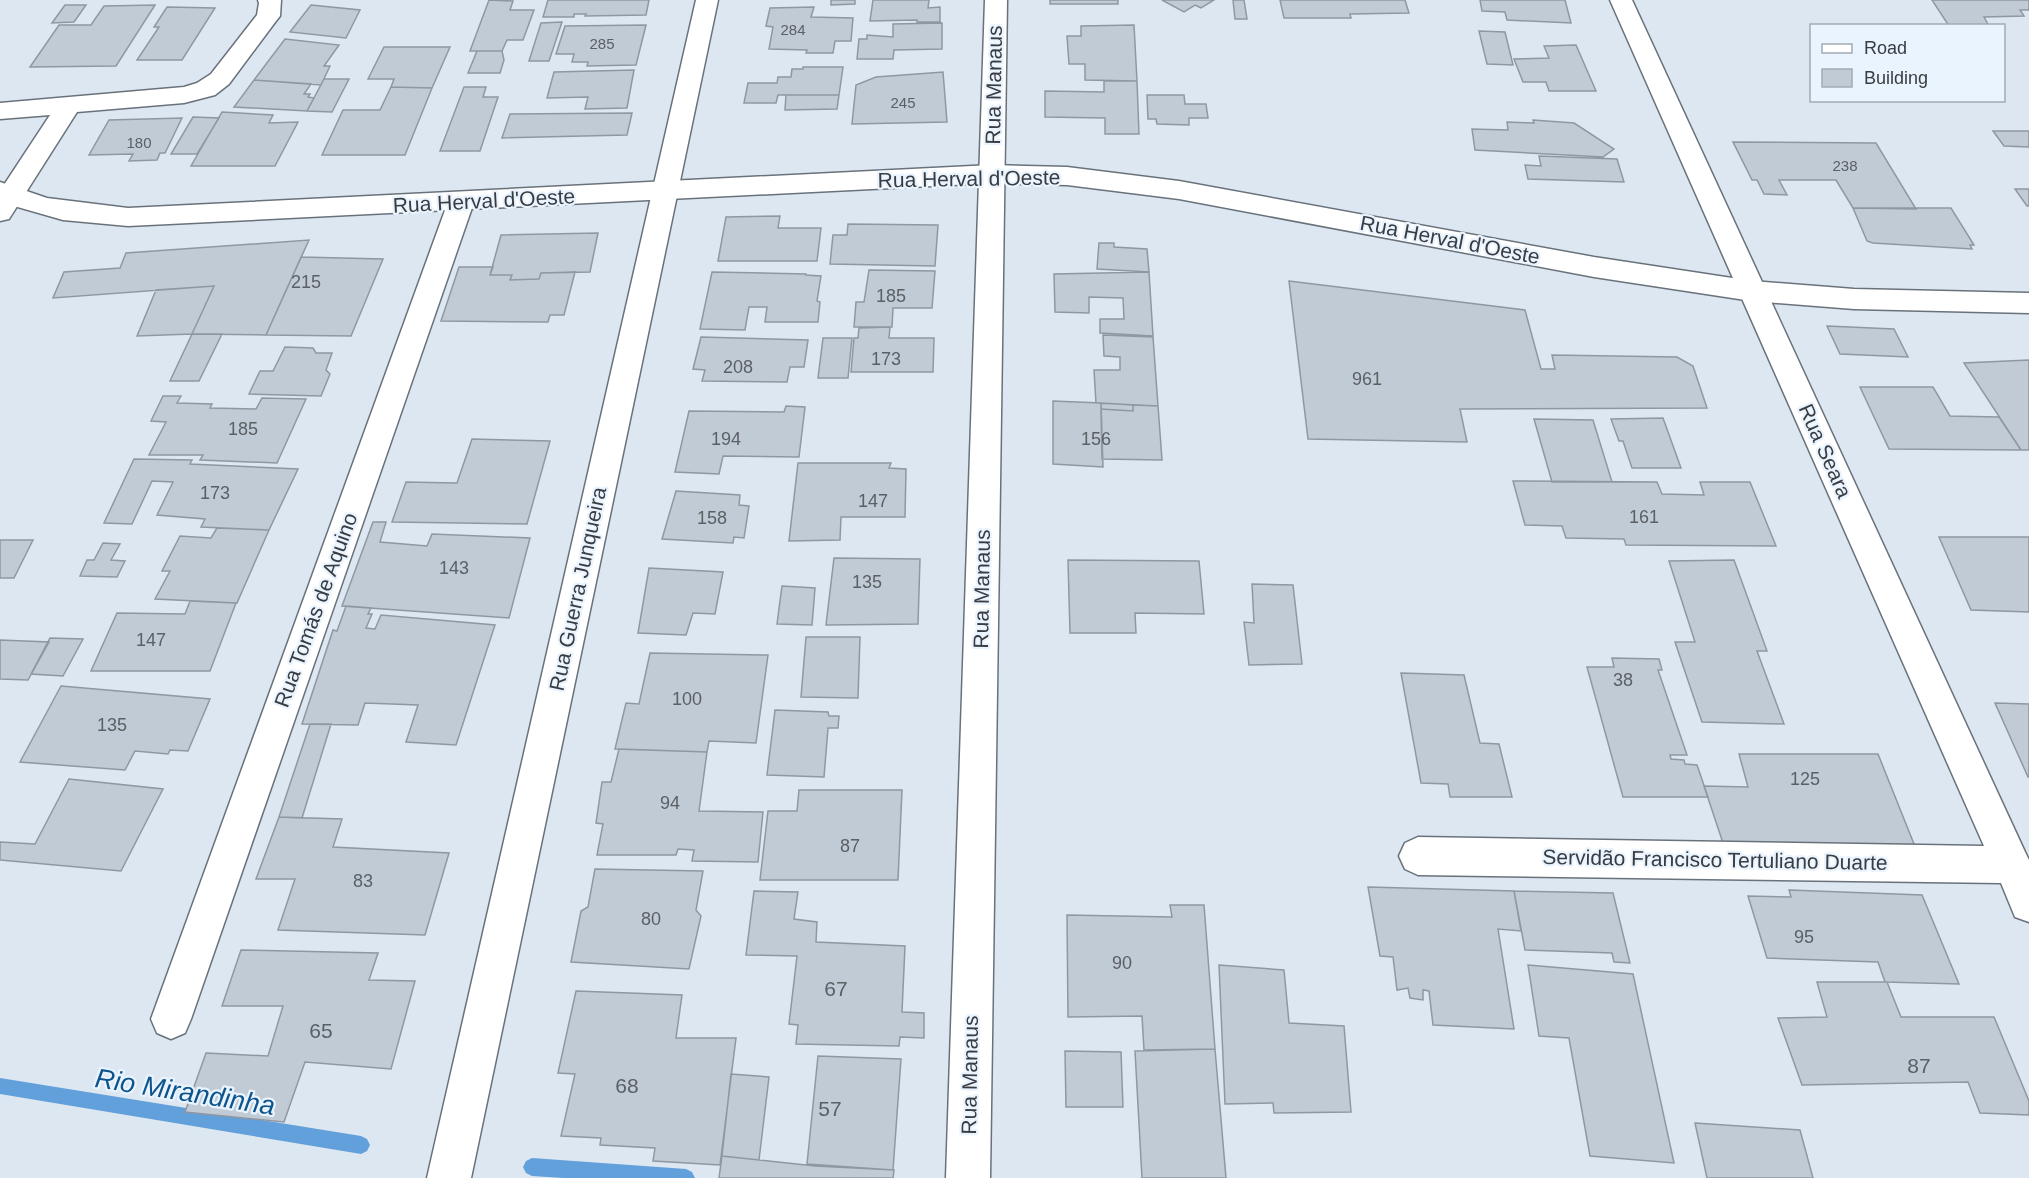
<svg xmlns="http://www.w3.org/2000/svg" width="2029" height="1178" font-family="Helvetica,sans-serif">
  <rect width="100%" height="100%" fill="#dde7f1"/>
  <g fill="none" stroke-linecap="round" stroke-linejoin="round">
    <path fill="#61a0da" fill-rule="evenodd" d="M0,1078L361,1136L367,1139L370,1145L367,1151L361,1154L0,1094Z
      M532,1158L686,1169L692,1172L695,1178H563L532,1176L526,1173L523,1167L526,1161Z"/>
  </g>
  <path fill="#c1cbd5" stroke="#8f98a2" stroke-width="1.5" d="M489,0L513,1L510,10H534L523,40H507L502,51H470Z
    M548,0H649L646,15L585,16L586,14H574V17H543Z
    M831,0H855V4L831,5Z
    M873,0H929L928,8L940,7V22H917V20L870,21Z
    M1050,0H1118V4H1050Z
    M1162,0H1214L1201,8L1195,5L1184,12Z
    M1233,0H1244L1247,19H1235Z
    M1280,0H1405L1409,13L1350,14L1351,18H1284Z
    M1480,0H1565L1571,23L1507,20L1505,12L1482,11Z
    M1932,0H2029V10H2020L2024,16L1984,17L1989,26H1949Z
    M65,5H86L74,22L52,23Z
    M155,5L116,66L30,67L59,25H91L104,6Z
    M311,5L360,10L346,38L290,32Z
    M167,7L215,8L182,60H137L159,27H154Z
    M814,7L811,17L853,18L851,41H835L833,53H806L807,50L769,49L773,27L766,26L770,8Z
    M562,22L549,61H529L541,23Z
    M942,23V49L894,50L893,59H857L859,39H867V35L893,37V24Z
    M646,25L636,65L587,66L588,62H572L574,54H556L565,26Z
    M1134,25L1137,81L1085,80V64H1069L1067,36H1081V26Z
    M1479,31L1505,32L1513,65L1487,64Z
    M285,39L339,45L324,66H330L321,85L254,80Z
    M1576,45L1596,91H1549L1546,82H1523L1514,59L1549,58L1544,46Z
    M384,47H450L432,88L391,87L394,79H368Z
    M477,51H502L504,60L500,73H468Z
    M803,67H843L839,95H778L776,103H744L748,83H777L778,77H791L792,69H803Z
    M634,70L627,108L585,109L588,97L547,98L554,72Z
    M943,72L947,122L852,124L856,85L876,77Z
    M324,79H349L332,112L307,111Z
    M254,80L311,84L304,94H310L308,97L314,98L307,111L234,107Z
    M1104,81H1137L1139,134H1105V118L1045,117V91L1104,92Z
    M391,87L432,88L405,155H322L343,110H380Z
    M464,87H486L483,97H498L480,151H440Z
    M786,95H839L837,109L785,110Z
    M1147,95H1184L1185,104H1206L1208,118H1189V125L1157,124L1156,119H1148Z
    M222,112L273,115L269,123L298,122L275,166H191Z
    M632,113L627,135L502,138L510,114Z
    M193,117L219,118L197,154H171Z
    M182,118L165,153H160L157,160L129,161L133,154L89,155L109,120Z
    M1533,120L1574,123L1614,149L1603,157L1475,150L1472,129L1508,130L1507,122L1534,123Z
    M1993,131H2029V147L2004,146Z
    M1733,142L1876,143L1916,209L1853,208L1836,180H1779L1787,195L1764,194L1757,180H1752Z
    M1539,156L1617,159L1624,182L1528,179L1525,165L1541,166Z
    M2015,189H2029V206H2027Z
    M1853,208H1951L1974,245H1970L1972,249L1873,243L1867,241Z
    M780,216L778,228H821L817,261H718L726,217Z
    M848,224L938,225L935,266L830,264L833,235H847Z
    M598,233L590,272L541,273L539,279L510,280L512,275H490L501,235Z
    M309,240L266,335L192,334L214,286L53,298L64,272L120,268L126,253Z
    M1099,243H1114V247L1147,249L1149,272L1097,269Z
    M301,257L383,259L351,336L266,335Z
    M459,267H493L490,275H512L510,280L539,279L541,273L575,272L564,315H550L548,322L441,321Z
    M869,270L935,271L932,308H893L892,327H854L856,302H864Z
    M712,272L806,274V275L821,276L817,301L820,302L818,322H765L767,307H749L745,330L700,329Z
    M1149,272L1153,336L1100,333V319H1124L1123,298L1089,297V313L1055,312L1054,274Z
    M1289,281L1525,310L1541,369H1555L1552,355L1677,357L1693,366L1707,408L1460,409L1467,442L1308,439Z
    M214,286L192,334L137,336L156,290Z
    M1827,326L1894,329L1908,357L1840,354Z
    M890,327L889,338H934L933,372H851L854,338H858L859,328Z
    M192,334H222L199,381H170Z
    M1103,335L1153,337L1158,406L1096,403L1094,370H1120V357L1104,356Z
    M701,337L808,340L804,367H790L787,382L702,381L705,370L693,369Z
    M823,338H852L848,378H818Z
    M285,347L313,348L316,353H332L326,370L330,374L321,396L249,394L260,371H273Z
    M2029,360V450H2021L1964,363Z
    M1860,387H1933L1950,416L1999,417L2021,450L1889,449Z
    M163,396H181L177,403L212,404L210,408L256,409L262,398L306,399L277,463L200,460L203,455H149L166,422L151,421Z
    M1053,401L1101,403L1103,467L1053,464Z
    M1101,403L1133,405V411L1101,409Z
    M1133,405L1158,406L1162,460L1102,459L1101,409L1133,411Z
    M786,406L805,407L799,457L723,456L719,474L675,472L689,411L784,412Z
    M1663,418L1681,468H1632L1623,441H1619L1611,419Z
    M1534,419L1593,420L1612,482H1552Z
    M472,439L550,441L527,524L392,522L406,482L457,483Z
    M134,459L192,460L190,464L298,469L269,530L201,527L205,519L157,515L173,482L152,481L132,524L104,523Z
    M798,463H891L889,468L906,469L905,517H841L840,540L789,541Z
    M1513,481L1657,482L1662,494L1704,495L1700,482H1750L1776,546L1626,545L1624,539L1566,538L1562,526L1525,525Z
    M676,491L740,495L739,505L749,506L744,538L734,537L733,543L662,539Z
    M373,522H386L380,542L427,546L432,534L530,538L509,618L342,606Z
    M217,528L269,530L237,603L155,599L170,571H162L180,536L211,538Z
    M1939,537H2029V612L1971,610Z
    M0,540H33L14,578H0Z
    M103,543L120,544L111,560L125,561L117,577L80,576L87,560H94Z
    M834,558L920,559L918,624L826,625Z
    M1068,560L1199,561L1204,614L1135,613L1136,633H1070Z
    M1734,560L1767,651H1757L1784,724L1702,722L1675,642H1695L1669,561Z
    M649,568L723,572L715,614L693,613L686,635L638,633Z
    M1252,584L1293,585L1302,664L1249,665L1244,622L1254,623Z
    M782,586L815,588L812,625L777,624Z
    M190,601L236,603L210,671H91L117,613L185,614Z
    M346,606L371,608L368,614H372L366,628L375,629L381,615L495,625L456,745L406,742L418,705L365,703L358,725L302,724L333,630L337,631Z
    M806,637H860L858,698L801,697Z
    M50,638L83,639L63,676L31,674Z
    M0,640L49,642L28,680L0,679Z
    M650,653L768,655L756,743L709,741L707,752L615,749L626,703L639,704Z
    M1612,658L1659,659L1662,670H1658L1687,755H1670L1671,759L1684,760L1685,764L1697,765L1708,797H1623L1587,667H1614Z
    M1401,673L1464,675L1480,743L1499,744L1512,797H1450L1448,784L1421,783Z
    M61,686L210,699L188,751L170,750L168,754L135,751L125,770L20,762Z
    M1995,703L2029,704V777H2028Z
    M775,710L828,712L829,716H839L838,728H828L824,777L767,775Z
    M310,724H331L302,818L279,817Z
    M619,749L707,752L699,811L763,812L758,862L692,861L694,850L678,849L676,855H597L603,824L596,823L602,782H611Z
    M1739,754H1878L1916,849L1724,846L1704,786L1748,787Z
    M69,779L163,789L121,871L0,860V842L35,844Z
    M799,790H902L898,880H760L768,811H797Z
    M279,817L342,819L333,847L449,853L425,935L278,930L295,879H256Z
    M595,869L703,871L696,910L701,916L689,969L571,962L581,911L588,907Z
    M1368,887L1514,891L1521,931L1498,929L1514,1029L1433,1025L1429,991L1423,990V1000L1410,998L1408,988L1397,990L1393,957L1380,956Z
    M1789,890L1922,895L1959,984L1885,982L1878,962L1767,958L1748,896L1791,897Z
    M754,891L798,892L794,919L817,922L816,942L905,946L902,1012L924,1013V1038L900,1037L899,1046L796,1044L798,1025L789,1024L797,956L746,955Z
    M1514,891L1613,893L1630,963L1614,962L1612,953L1525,950Z
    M1170,905H1204L1215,1049L1144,1050L1142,1016L1068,1017L1067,915L1172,917Z
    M241,950L378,953L369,980L415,981L391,1069L305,1062L284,1122L185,1112L206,1053L268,1056L283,1006H222Z
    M1219,965L1284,970L1289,1023L1344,1026L1351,1112L1274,1113L1273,1103L1225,1104Z
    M1528,965L1633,974L1674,1163L1590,1156L1569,1038L1539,1036Z
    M1817,982H1887L1901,1017H1994L2029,1101V1115L1980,1113L1968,1082L1802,1085L1778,1018L1827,1017Z
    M576,991L682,995L676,1038H736L720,1165L653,1161L655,1148L600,1145L601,1138L561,1136L575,1074L558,1073Z
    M1215,1049L1226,1178H1142L1135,1051Z
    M1065,1051L1121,1052L1123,1107H1066Z
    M818,1056L901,1059L893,1170L807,1164Z
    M731,1074L769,1077L759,1160L722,1156Z
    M1695,1123L1800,1130L1813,1178H1707Z
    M722,1156L815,1166L894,1170L893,1178H719Z"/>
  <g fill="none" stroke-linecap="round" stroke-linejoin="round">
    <defs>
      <path id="street" d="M258,0H281L280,16L276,21L229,84L215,95L184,103L77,112L9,219L0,221V191L50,115L0,119V103L184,87L197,83L211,74L257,15L259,3Z
        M696,0H718L471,1178H427Z
        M985,0H1007L990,1178H946Z
        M1610,0H1632L2025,852L2029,860V922L2015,917L2001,883L1418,875L1405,869L1399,856L1405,843L1418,837L1984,846Z
        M461,193L470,196L474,202L191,1019L185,1033L171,1039L157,1033L151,1019L448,202L452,196Z"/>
      <path id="primary" d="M992,165L1067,167L1179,181L1594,257L1752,281L1854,289L2029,293V313L1854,309L1752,301L1594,277L1179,199L1067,185L992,183L128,226L63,220L0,202V182L47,198L128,208Z"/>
    </defs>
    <use href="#street" stroke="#69727b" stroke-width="3"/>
    <use href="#primary" stroke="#69727b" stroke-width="3"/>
    <use href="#street" fill="#fff" fill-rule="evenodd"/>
    <use href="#primary" fill="#fff" fill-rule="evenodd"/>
  </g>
  <g text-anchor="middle" stroke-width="4.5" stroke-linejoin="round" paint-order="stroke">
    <g font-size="15" fill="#5b6066">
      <text x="793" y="35">284</text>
      <text x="602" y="49">285</text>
      <text x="903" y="108">245</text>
      <text x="139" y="148">180</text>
      <text x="1845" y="171">238</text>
    </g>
    <g font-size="18" fill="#5b6066">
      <text x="306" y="288">215</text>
      <text x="891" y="302">185</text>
      <text x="886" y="365">173</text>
      <text x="738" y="373">208</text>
      <text x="1367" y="385">961</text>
      <text x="243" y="435">185</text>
      <text x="726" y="445">194</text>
      <text x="1096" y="445">156</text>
      <text x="215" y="499">173</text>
      <text x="873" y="507">147</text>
      <text x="1644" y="523">161</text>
      <text x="712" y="524">158</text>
      <text x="454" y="574">143</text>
      <text x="867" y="588">135</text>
      <text x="151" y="646">147</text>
      <text x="1623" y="686">38</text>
      <text x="687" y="705">100</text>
      <text x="112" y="731">135</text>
      <text x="1805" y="785">125</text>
      <text x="670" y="809">94</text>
      <text x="850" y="852">87</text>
      <text x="363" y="887">83</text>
      <text x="651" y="925">80</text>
      <text x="1804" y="943">95</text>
      <text x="1122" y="969">90</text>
    </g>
    <g font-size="21" fill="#393d41" stroke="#eaf4ff">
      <text transform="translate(994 85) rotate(-89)" y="7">Rua Manaus</text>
      <text transform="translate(969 179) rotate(-1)" y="7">Rua Herval d'Oeste</text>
      <text transform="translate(484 201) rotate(-3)" y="7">Rua Herval d'Oeste</text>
      <text transform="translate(1450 240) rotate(11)" y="7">Rua Herval d'Oeste</text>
      <text transform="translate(1825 451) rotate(66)" y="7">Rua Seara</text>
      <text transform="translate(578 589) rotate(-78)" y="7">Rua Guerra Junqueira</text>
      <text transform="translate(982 589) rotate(-89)" y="7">Rua Manaus</text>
      <text transform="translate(316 610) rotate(-70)" y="7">Rua Tomás de Aquino</text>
      <text transform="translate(1715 860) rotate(1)" y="7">Servidão Francisco Tertuliano Duarte</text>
      <text transform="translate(970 1075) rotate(-89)" y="7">Rua Manaus</text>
    </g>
    <g font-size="21" fill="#5b6066">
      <text x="836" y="996">67</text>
      <text x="321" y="1038">65</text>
      <text x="1919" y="1073">87</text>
      <text x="627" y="1093">68</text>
      <text x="830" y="1116">57</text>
    </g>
    <g font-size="27" font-style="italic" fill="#0c548b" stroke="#eaf4ff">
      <text transform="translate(185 1092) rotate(9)" y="9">Rio Mirandinha</text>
    </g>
  </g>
  <rect x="1810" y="24" width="195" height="78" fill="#eaf4ff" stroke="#a3abb3" stroke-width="1.5"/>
  <rect x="1822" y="44" width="30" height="9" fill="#ffffff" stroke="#a3abb3" stroke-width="1.5"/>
  <text x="1864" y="54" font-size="18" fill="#393d41">Road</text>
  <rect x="1822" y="69" width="30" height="18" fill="#c1cbd5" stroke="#a3abb3" stroke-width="1.5"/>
  <text x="1864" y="84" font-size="18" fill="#393d41">Building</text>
</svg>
